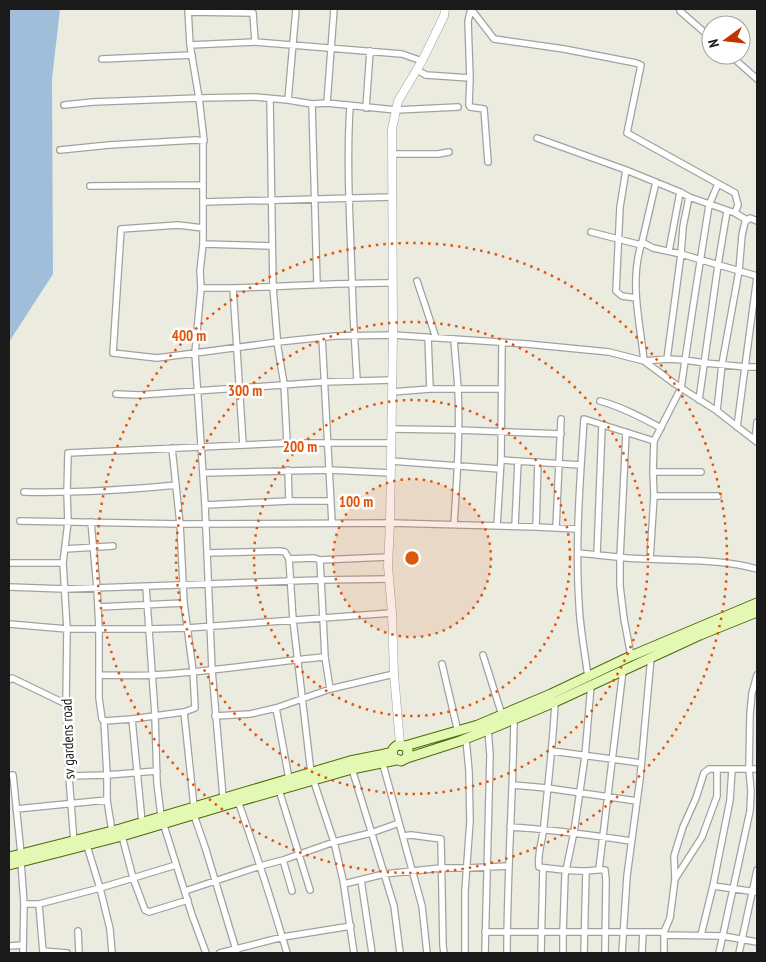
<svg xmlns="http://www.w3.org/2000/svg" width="766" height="962" font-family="'PT Sans Narrow',sans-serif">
  <rect width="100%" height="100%" fill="#ecebe0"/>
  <path fill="#a0beda" d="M9,9H60L52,79L53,274L9,342Z"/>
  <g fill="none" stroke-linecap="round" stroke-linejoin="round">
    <defs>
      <path id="minor" d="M471,9L494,39L564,49L636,63L641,65L627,133L735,193L738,205L735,213
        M471,9L468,21L470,78L469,105L470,107L484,109L488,162
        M680,11L711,38
        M188,12L253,13L255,42
        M190,45L255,42L402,54L422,61
        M730,55L757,79
        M102,59L192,55
        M417,70L426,75L470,78
        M270,99L273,287L278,348L284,384L287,443
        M288,100L296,9
        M327,103L334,9
        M312,104L317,284
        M64,105L93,102L199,98L255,97L288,100L312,104L327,103L396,110L458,107
        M350,106C347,154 349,203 351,251C352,294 354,337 357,380
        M366,108L370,51
        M537,138L626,170L680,192L689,197L735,213L747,220
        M203,142V202
        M60,150L109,145L196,140L204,141L199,98L190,45L188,9
        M392,154H438L449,152
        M626,170L620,207L616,291L622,296L636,298
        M90,186L203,185
        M203,228L178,225L121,229L113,353L157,358L278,342L335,336L393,335L527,344L609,352L644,361L675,384L717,411L757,442
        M591,232L641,245
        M642,242L656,182
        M203,244L272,246
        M669,251L680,192
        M757,276L681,254L653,248L642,242C629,281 640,322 644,361L667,359L685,360L705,363L746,367H757
        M417,281L436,338
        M201,288C265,289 329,282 393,283
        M233,288L243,445
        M322,337L332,523
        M428,337L430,389
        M454,339C455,356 457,372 458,389C460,434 457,479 454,524
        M667,359L681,254L683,227L689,197
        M392,392L430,389H502
        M116,394L139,395L324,382L392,380
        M699,400L718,265L727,211
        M600,401C622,407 641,417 661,428
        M717,411L722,364L739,271L742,235L745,222L750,218L757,221
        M737,427L757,277
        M392,429L458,430L561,434
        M626,432L620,558V586L624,619L631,656
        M755,440L757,422
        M501,460L581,465
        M391,461L500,469
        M288,470L289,501
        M653,472H701
        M203,473L330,470L391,473
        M24,492C75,493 125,490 176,485
        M654,496H718
        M205,505L289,501H330
        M20,521L180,524L390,523L536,527L538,462
        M91,522L97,588L99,629V698L102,719L104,721L107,775V800L112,831
        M497,526L501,460L502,342
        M515,526L518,461
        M536,527L578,529
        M556,528L561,419
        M65,549L113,546
        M207,553L280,551L285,552L289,559L293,620L311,773L334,842L343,880L354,953
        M578,553C602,555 626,559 650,559C686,561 722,559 757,569
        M597,555L602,425
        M289,559L314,558L320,560L388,557
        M650,559L654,496L653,472L654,441L681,388L693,307L709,205L718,184
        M320,560L325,657L330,689
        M11,563H63
        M9,587L65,589L320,580L389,579
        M146,587L155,715L157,783L161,816L192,915L206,953
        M98,607L184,603
        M9,624L67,629H148L187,628L392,613
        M483,655L502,715
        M442,664L458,732
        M99,675C117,675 135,676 153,675C210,672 268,662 325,657
        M588,677C585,653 580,629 579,604C575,543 580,481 584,419L654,441
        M9,680L12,678L66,704
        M555,702C553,744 548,784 544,825C543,839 537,853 539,867C554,869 569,871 584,871C591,871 598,869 605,870L606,880L605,953
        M276,708L289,779
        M184,712L194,807
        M215,716L250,714L276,708L330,689L394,674
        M132,719L142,822
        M104,721L132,719L184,712L195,708L193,671L184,603L180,524L172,448
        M552,751L641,763
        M382,761L422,906L427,953
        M352,769L394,906L400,953
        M9,775H13L21,854
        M69,776L107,775L157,771
        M513,785L547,788L637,801
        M279,790L310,890
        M223,797L212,670L205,505L195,353L201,288L200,271L203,244V202L392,197
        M238,801C256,852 272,902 287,953
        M16,809L107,800
        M194,815L206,850L237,953
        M510,827C551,829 591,835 631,841
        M122,836L133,878L145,910L149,912L188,900
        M403,836L411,835L441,839L443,946L444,953
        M74,843L69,776L66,704L67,629L63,563L68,522L67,493L68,453L287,443H391
        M87,846L100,888L110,929L112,953
        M283,860L292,891
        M21,862L24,904L23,953
        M599,869L623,670
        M675,879L702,837L717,796V769
        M361,880L372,953
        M344,884L384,874L441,868H467L509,866
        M713,886L757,892
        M185,891L260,866L283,860L334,842L371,833L399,823
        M24,904H39L100,888L176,865
        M39,904L43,953
        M78,931L79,953
        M485,932H563L565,875L574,832L585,756L591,685
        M664,932L670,918L675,879L674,856L683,827L696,798L704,773L709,769H757
        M664,935L723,936L757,942
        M701,935L713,886L730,800L732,769
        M9,946L23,945
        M43,951L67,953
        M220,953L283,937L351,926
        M465,953V891L470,821L469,771L466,739
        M485,953L490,755L488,730
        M507,953C507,875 513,797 514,719
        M541,953L543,868
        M563,953V932H664V953
        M584,953L586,871
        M622,953L627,876L640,779L651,657
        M642,953L643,932
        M719,953L750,811L751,791L749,769L750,714L752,693L757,675
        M739,953L757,870"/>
      <path id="tertiary" d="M400,744L394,674L392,613L388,566L390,523L393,335L392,129L398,101L422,61L444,16L445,9"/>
      <path id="secondary" d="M405,746L478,725L551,694L631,656L757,603
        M407,758L408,750L405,746L398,745C392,748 391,752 394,758L401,761L407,758L460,741L488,730L555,702L700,635L757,612
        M9,857L120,829L289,779L350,761L380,755L392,752
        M9,865L122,836L226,805L352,769L396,760"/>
    </defs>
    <use href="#minor" stroke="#a1a1a1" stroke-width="8"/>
    <use href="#tertiary" stroke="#a1a1a1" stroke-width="9"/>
    <use href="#secondary" stroke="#486d06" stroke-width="11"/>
    <use href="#minor" stroke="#fff" stroke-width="5.5"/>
    <use href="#tertiary" stroke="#fff" stroke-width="8"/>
    <use href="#secondary" stroke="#e3f8b2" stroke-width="9"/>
  </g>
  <circle cx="412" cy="558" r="79" fill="#de560d" fill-opacity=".12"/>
  <g fill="none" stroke="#de560d" stroke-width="2.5" stroke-dasharray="2.5 5">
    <circle cx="412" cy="558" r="79"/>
    <circle cx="412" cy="558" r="158"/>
    <circle cx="412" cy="558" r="236"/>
    <circle cx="412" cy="558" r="315"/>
  </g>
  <g text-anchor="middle" stroke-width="5" stroke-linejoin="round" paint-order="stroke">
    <g font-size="15" fill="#1a1a1a" stroke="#fff">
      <text transform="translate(68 739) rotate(-92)" y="5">sv gardens road</text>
    </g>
  </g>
  <circle cx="412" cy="558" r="8" fill="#de560d" stroke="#fff" stroke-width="2.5"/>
  <g font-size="15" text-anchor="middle" font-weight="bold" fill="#de560d" stroke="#fff" stroke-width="5" stroke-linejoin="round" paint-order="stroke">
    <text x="189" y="341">400 m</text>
    <text x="245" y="396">300 m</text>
    <text x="300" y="452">200 m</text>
    <text x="356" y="507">100 m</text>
  </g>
  <rect width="766" height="962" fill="none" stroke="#1a1a1a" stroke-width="20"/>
  <g transform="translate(726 40) rotate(255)"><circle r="24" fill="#ffffff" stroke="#a3a3a3"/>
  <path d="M0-4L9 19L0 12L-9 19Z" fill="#c23403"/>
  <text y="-8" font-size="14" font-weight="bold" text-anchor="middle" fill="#1a1a1a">N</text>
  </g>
</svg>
